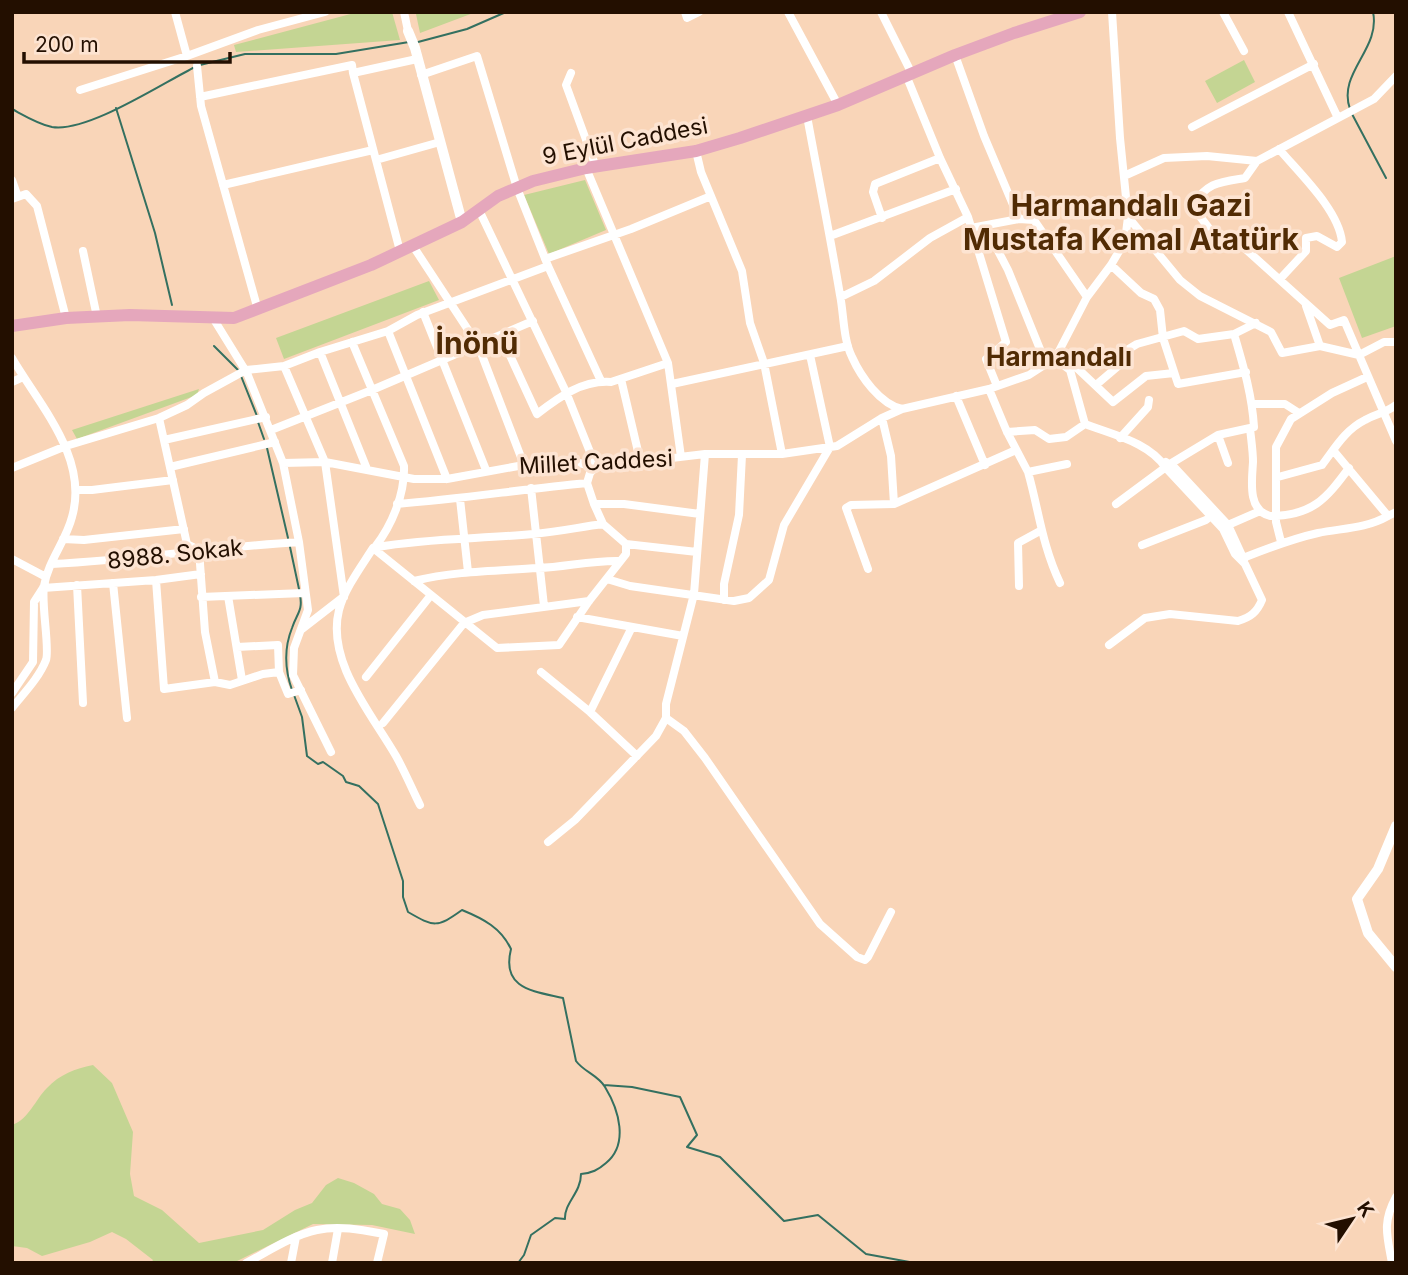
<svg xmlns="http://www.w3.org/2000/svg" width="1408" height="1275" font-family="Inter,sans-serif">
  <rect width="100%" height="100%" fill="#f9d5b8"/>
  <path fill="#c4d593" d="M358,12H392L400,40L236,52L234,45Z
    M418,12H476L420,33L416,14Z
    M1244,60L1255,82L1217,103L1205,81Z
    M585,180L606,230L549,254L524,195Z
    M1396,256V326L1362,338L1339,278Z
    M429,281L439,300L284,359L276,338Z
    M199,389L197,395L77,439L72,430Z
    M93,1065L112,1083L133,1132L130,1174L134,1196L162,1210L199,1243L263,1230L295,1210L312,1203L326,1185L338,1178L354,1183L374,1194L382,1204L400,1209L410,1220L415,1234L372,1225L313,1224L233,1263H151L153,1260L126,1239L112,1232L90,1242L42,1256L27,1248L12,1246V1125C29,1119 35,1100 47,1088C60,1074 75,1069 93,1065Z"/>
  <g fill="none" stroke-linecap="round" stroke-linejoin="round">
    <path stroke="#347060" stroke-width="2" d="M418,42L467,29L506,12
      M200,65L245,54H336L409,42
      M116,108L155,233L172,305
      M12,109C25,116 38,124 52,127C87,133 161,84 195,67
      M1350,109C1337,73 1381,49 1373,12
      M1352,114L1386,178
      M214,346L239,371
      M241,376L257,416
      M258,422L264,439
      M267,448L288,538
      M290,547L299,589
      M292,690C285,670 284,648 292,628C297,613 303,611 300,595
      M294,695L302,717L307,756L318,764L323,762L343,776L346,782L359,786L378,804L403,881V897L408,912C434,927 437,928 462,910C484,919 501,928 511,949C501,989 533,991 563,998L576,1061C584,1072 598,1075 605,1087C619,1110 629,1144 606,1163C598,1170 592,1173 581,1174C581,1193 564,1203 565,1219L555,1218L531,1235L524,1255L518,1263
      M604,1085L632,1087L680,1097L697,1135L687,1147L720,1157L784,1221L818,1215L866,1254L915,1263"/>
    <path stroke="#fff" stroke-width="8" d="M175,12L187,56
      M404,12L408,31
      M685,12L687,18L699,12
      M788,12L838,105
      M881,12L911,72
      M1223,12L1244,51
      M1288,12L1337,116
      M955,55L984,136L1019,219
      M197,66L201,106L258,310
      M571,73L566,85L596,167
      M421,75L477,56L517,188L548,266L601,381
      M906,75L940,158L968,217L1006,342L986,359L997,386
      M80,90L187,56L258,30L325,12
      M200,97L352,65L353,73
      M807,116C818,176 830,235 840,295C844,315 843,339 852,357C861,377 880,404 902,409L989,389L1029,375L1046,364L1059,351L1087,297L1111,265L1125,241L1128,217L1120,138L1112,12
      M1192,127L1314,64
      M1279,149C1299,173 1339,210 1342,242L1337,247L1317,236L1306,238V251L1280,279
      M696,151L701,172L742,271L750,323L764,363L782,454
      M376,160L440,142
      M1257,161L1245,178C1220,182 1207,182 1192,206L1218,240L1231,236L1330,325L1344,320L1359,355L1384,342H1396
      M586,168L668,363L681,457
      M1124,176L1164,158L1207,156L1257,161L1374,99L1396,76
      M12,180L18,197
      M223,185L373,150
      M12,199L26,194L37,206L66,318
      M1128,217L1180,280L1200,296L1271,332L1282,353L1320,346L1359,355L1396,441
      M882,218L873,192L875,184L940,158
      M985,226L1008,270L1046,364
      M971,228L1019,219L1034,220L1087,297
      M830,236L956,189
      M413,246L478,345L524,465
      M83,251L97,317
      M400,251L353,73L417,59
      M545,259L631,229L711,196
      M1111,265L1141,293L1154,299L1160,310L1163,338L1178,384L1246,372
      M841,297L874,281L930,238L968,217
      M1306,306L1320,346
      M423,312L486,470
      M213,318L247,373L283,463L299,542L308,610L294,648L293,675L331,752
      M1256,323L1234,334C1243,365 1252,394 1254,427L1250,428C1251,439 1253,451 1253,462C1252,480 1247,510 1270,516C1312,516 1326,499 1349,468
      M388,331L447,479
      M501,336L537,414C559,397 582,380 611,382L668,363
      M352,342L404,466C405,494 392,525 375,547
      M1059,351L1113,402L1146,376L1174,373
      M320,352L367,469
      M12,358C40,406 89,458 72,517C66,541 48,561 44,586C41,604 50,649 46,660C39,678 23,694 12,708
      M1054,358L1070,370L1085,424C1113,435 1149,442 1166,468L1223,529L1235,554L1245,564L1262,600C1257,612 1251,617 1238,621L1170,614L1145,618L1109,645
      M284,366L325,462L344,597
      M621,379L640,460
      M12,382L23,377
      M672,384L848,346
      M1096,385L1123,362L1122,353L1137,344L1184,331L1198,339L1234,334
      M989,389L1007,432L1028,472
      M956,396L985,465
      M1253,404H1285L1299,413
      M159,418L187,544L199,550L205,632L215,682
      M882,418L891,456L894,504
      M271,430L372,390L533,321
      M1007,432L1035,430L1049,439L1066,437L1085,424
      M1218,435L1228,463
      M1120,438L1148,407L1149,400
      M164,440L266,417
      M1333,450L1388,516L1396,512
      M1166,462L1175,468L1228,525L1244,560
      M283,463L325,462L414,479H447L524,465L579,463L596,467L705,454H782L830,447L837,446L882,418L902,409
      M170,467L275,442
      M12,468L66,446L159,418L187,405L204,393L246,370L284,366L320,352L388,331L417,315L548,266
      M1278,477L1322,465C1335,448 1345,430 1365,420C1377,413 1384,414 1396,405
      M531,488L544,606
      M76,490H92L173,480
      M460,499L468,572
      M397,504C461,499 523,489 587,483
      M594,504H624L700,514
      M1116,504L1170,464L1218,435L1250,428
      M1228,525L1260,511
      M63,539L84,540L184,529
      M1281,542L1276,522V447L1291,419L1332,393L1367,377
      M626,544L697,552
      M1142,545L1206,520L1212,515
      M377,547C429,538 481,539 533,534C557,532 580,527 603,524
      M1243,558C1268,548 1291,539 1318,533C1342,528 1365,529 1388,516
      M12,559L46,577
      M52,564C135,560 216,547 299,542
      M868,569L846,508L851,505L894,504L1016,450
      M607,579L630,586L734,601L749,598L769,580L784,525L830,447L810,355
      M156,580L164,689L215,682L230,685L263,674L279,672
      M414,581C455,571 496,571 538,568C566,567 592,560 620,561
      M113,583L127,718
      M1060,583C1042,545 1039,511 1028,472L1067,464
      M77,585L83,703
      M1019,586L1018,543L1040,531
      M43,588L156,580L201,574
      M228,596L242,680
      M201,597L304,593
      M724,600V584L739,515L742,455
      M577,617L683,636
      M302,629L342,598
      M237,647L278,645L279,672L288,694L301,690
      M541,672L590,712L637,756
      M366,677L431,595
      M12,693L33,662L34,602L43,588
      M590,712L631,629
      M666,718L684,731L705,758L820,924L857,957L865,960L868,957L891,912
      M383,723L464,623L483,615L589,601
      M420,805C412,789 405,772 396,756C372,714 326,662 339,610C345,588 361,567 373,548L497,648L559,645L589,601L626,554V544L603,524L594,504L587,483L590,473L596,467L566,392L479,210
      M548,842L575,820L656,736L666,718V704L694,594L705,454
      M246,1263C269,1251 293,1235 317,1230C339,1225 363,1230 384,1234L377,1263
      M291,1263L296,1237
      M332,1263L338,1229
      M1392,1263C1387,1235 1382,1223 1396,1197"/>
    <path stroke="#fff" stroke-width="10" d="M408,31L415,48L462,222
      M1396,826L1378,869L1357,899L1368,933L1396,967"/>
    <path stroke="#e5a7bc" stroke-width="12" d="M12,326L66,318L130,315L234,318L371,265L462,222L498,196L533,181L586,168L696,151L740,138L838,105L955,55L1014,33L1080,12"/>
  </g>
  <g text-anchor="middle" stroke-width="7" stroke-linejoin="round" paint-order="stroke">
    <g font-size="23" fill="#230f00" stroke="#fde4d2">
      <text transform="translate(625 141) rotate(-11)" y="8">9 Eylül Caddesi</text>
      <text transform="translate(596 462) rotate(-3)" y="8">Millet Caddesi</text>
      <text transform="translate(175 554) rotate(-6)" y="8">8988. Sokak</text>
    </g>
    <g font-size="26" font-weight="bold" fill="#512b04" stroke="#fde4d2">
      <text x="1059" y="366">Harmandalı</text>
    </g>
    <g font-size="30" font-weight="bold" fill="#512b04" stroke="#fde4d2">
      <text x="1131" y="216">Harmandalı Gazi<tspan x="1131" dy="34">Mustafa Kemal Atatürk</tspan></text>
      <text x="477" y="354">İnönü</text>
    </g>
  </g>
  <rect width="1408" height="1275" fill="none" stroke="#230f00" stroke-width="28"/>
  <g transform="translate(1352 1219) rotate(55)" stroke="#fde4d2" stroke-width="5" paint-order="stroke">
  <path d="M0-5L12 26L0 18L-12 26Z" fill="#230f00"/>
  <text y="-10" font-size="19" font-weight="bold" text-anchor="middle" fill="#230f00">K</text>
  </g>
  <path d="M24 52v10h206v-10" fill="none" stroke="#230f00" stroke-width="3.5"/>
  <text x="35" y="52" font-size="21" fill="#230f00" stroke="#fde4d2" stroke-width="5" paint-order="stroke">200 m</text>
</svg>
